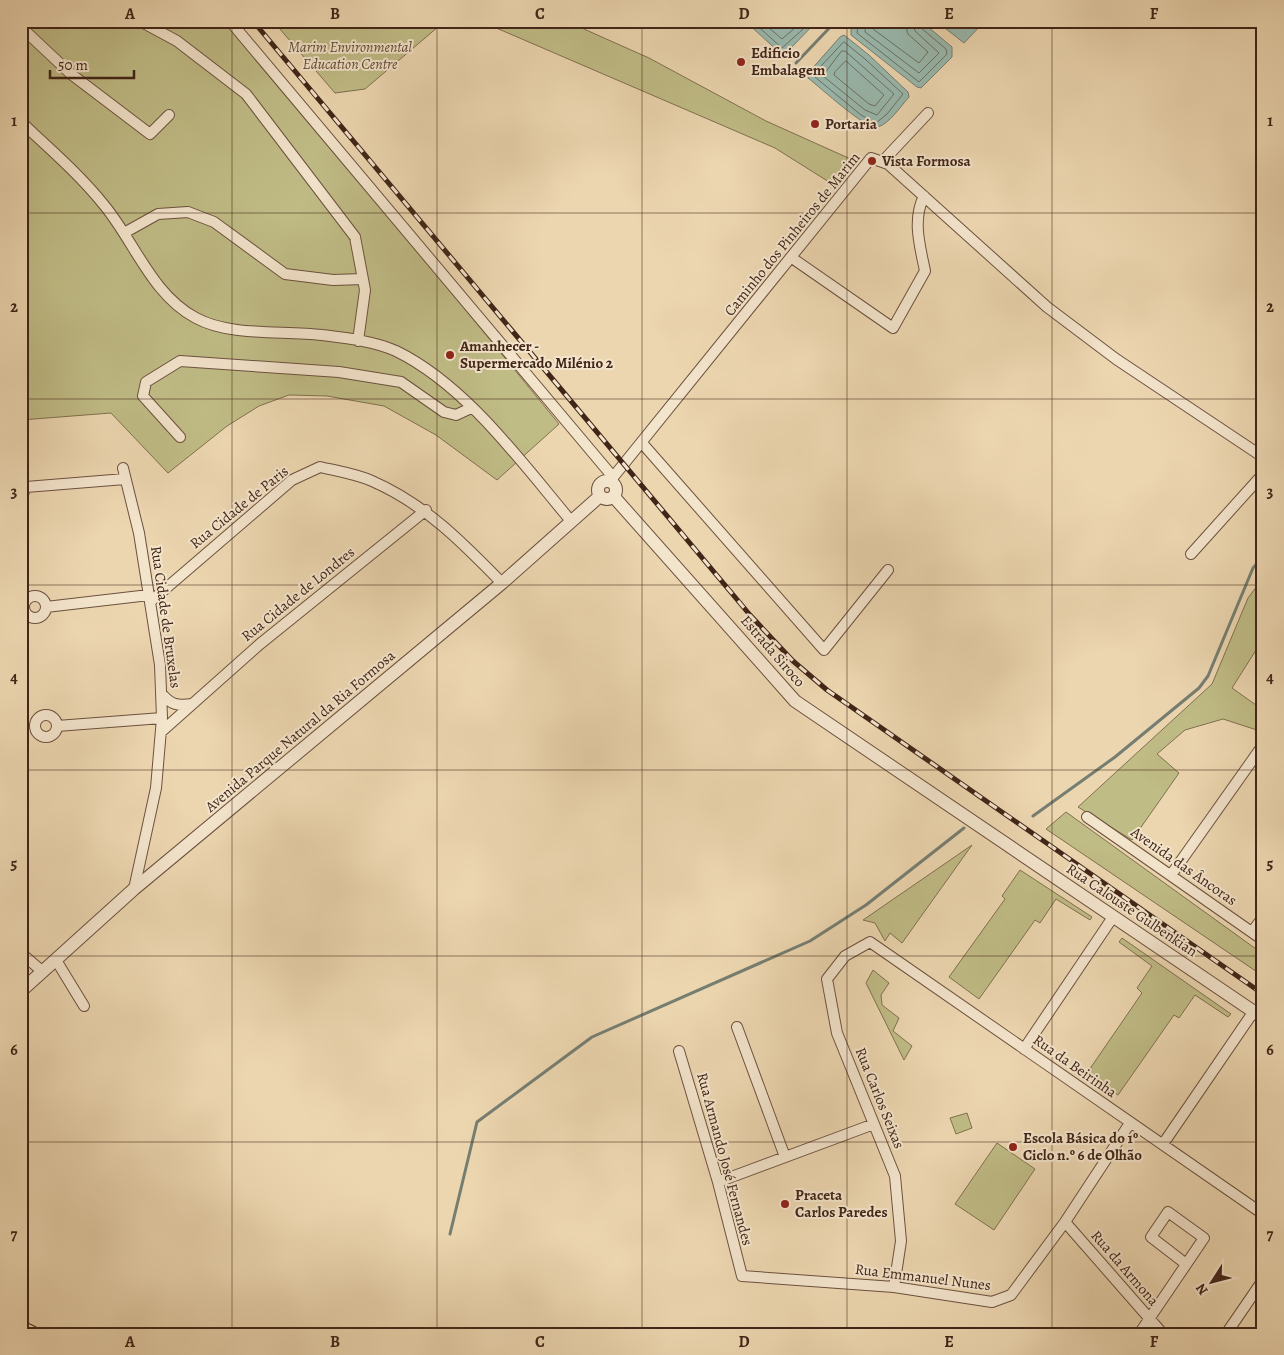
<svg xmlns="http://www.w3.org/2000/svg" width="1284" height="1355" font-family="Alegreya,serif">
  <rect width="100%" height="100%" fill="#ecd6b0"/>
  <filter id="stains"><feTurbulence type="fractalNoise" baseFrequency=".004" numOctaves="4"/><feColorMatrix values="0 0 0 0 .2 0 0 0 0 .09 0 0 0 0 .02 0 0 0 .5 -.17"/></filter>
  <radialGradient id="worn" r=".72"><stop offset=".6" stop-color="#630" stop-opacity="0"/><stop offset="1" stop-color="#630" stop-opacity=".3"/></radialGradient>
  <path fill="#c0bc86" stroke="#80704f" d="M21,21H229L559,424L497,480L436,435L384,406L327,396L289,395L259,406L227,426L168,473L111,413L21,420Z
    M273,21H445L365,89L335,93Z
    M480,21H566L649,58L766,121L855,161L837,187L775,148Z
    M1263,578V639L1232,688L1263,710V732L1223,719L1185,730L1157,754L1179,773L1132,840L1078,807L1212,684L1248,598Z
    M1066,812L1263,954V976L1046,829Z
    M972,845L902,943L890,933L885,941L875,923L863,920Z
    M1020,870L1092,917L1090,920L1056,899L1040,923L1035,920L979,999L949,977L1005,899L1002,896Z
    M1122,938L1231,1014L1228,1017L1195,995L1179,1018L1174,1015L1118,1095L1087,1073L1142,993L1137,988L1152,966L1119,942Z
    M873,970L889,983L881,995L882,1005L899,1018L893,1031L912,1046L904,1060L866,983Z
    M967,1113L972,1128L956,1134L950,1118Z
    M997,1143L1035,1169L994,1230L955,1204Z"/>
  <path fill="#99b9ae" stroke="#767e72" d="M745,21H817L787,52L780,53Z
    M856,21H921L952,47V57L921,88L917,87L851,35V27Z
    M936,21H985L964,43Z
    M844,35L869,55L908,92L909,97C900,107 890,123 878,127C867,131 820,87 808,78L810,71L840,37Z"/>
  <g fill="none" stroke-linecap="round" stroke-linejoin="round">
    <path stroke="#6d6f63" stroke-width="1" d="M752,21L782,48L812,21
      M761,21L782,39L803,21
      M859,21L857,33L919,82L947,54L946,49L920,27L918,21
      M866,21L865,32L919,73L939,53L915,31L912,21
      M873,21V29L919,63L928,52L908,34L904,21
      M844,42L865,59L903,94L887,114L876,123L861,115L815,77V73Z
      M842,51H845L894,94L877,115L865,110L823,76Z
      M846,61L884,95L875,106L869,104L834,75L835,72Z"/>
    <path stroke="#767e72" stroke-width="3" d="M796,63L836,21
      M1033,816L1115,757L1199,688L1208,676L1253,568L1263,557
      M450,1234L477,1122L592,1037L810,941L866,905L964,828"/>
    <defs>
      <path id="minor" d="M140,21L177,41L246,94L355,237L365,290L358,341
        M230,21L613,477
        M21,27L71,74L150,134L169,115
        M21,122C49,148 80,175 104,205C134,241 152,295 196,318C231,337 283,330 322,335C346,338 374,341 396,351C466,385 522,463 571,521
        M882,162L928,113
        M124,233L158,214L188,212L214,222L285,274L333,280L363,279
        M792,258L893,328L925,271C920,246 912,220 924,196
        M180,437L143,396L146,382L180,361L339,372L401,382L444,412L456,415L471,408
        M642,443L824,650L888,570
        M123,468L139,533L160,665L162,718L156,788L134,889
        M21,480L26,487L21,498
        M610,481L871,158L888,164L1047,307L1116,359L1263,457
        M26,487L125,479
        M1191,554L1263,474
        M24 607a11 11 0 1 1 22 0a11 11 0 1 1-22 0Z
        M150,602L292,480L320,467C337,471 356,474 372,481C425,504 463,543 502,583
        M46,607L149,595
        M161,693C171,705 177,706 192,704
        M35 726a11 11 0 1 1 22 0a11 11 0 1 1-22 0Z
        M57,726L162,718
        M161,732L260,644L426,510
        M1087,817L1263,940
        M1171,875L1263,745
        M1252,932L1263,917
        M21,953L43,972
        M56,960L84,1006
        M737,1027L785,1157
        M1024,1049L1113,917
        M679,1051L718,1182L742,1276L894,1287L992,1302L1011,1295L1065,1222L1130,1123
        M1163,1144L1254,1011
        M718,1182L874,1124
        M1065,1222L1163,1334
        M894,1287L901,1241L895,1176L837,1033L827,979L845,956L870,942L1263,1214
        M1139,1334C1161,1302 1182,1270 1204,1238L1168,1212L1151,1237L1186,1264
        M1226,1334L1263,1280"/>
      <path id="tertiary" d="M598 490a9 9 0 1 1 18 0a9 9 0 1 1-18 0Z
        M614,497L795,701L1263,1018
        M21,991L134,889L502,583L600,496"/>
      <path id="secondary" d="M21,1328L33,1334"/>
    </defs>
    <use href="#minor" stroke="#6c513e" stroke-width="12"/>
    <use href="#tertiary" stroke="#6c513e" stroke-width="14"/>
    <use href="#secondary" stroke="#412518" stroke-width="16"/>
    <use href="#minor" stroke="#f3e4cc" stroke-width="10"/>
    <use href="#tertiary" stroke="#f3e4cc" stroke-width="12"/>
    <use href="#secondary" stroke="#f3e4cc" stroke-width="14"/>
    <defs>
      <path id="rail" d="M253,21L750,615L793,661L827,690L1263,994"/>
    </defs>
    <use href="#rail" stroke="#412518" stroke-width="5"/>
    <use href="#rail" stroke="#f3e4cc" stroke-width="3" stroke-dasharray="9" stroke-linecap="butt"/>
  </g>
  <path fill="none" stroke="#412518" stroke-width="1" stroke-opacity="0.55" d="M232,21V1334M437,21V1334M642,21V1334M847,21V1334M1052,21V1334M21,213H1263M21,399H1263M21,585H1263M21,770H1263M21,956H1263M21,1142H1263"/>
  <g fill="#8f2418" stroke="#f3e4cc" stroke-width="2">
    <circle cx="741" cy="62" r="5"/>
    <circle cx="815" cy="124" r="5"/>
    <circle cx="872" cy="161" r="5"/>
    <circle cx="450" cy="355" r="5"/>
    <circle cx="1013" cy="1147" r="5"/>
    <circle cx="785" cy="1204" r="5"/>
  </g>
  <g text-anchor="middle" stroke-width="4" stroke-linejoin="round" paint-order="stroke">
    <g font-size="15" font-style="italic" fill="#614b34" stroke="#f3e4cc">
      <text x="350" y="52">Marim Environmental<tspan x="350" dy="17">Education Centre</tspan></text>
    </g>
    <g font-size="15" font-weight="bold" fill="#412518" stroke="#f3e4cc" text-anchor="start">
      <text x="751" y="58">Edificio<tspan x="751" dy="17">Embalagem</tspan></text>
      <text x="825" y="129">Portaria</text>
      <text x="882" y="166">Vista Formosa</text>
      <text x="460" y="351">Amanhecer -<tspan x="460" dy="17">Supermercado Milénio 2</tspan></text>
      <text x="1023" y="1143">Escola Básica do 1º<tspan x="1023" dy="17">Ciclo n.º 6 de Olhão</tspan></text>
      <text x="795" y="1200">Praceta<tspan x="795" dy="17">Carlos Paredes</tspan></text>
    </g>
    <g font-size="15" fill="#412518" stroke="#f3e4cc">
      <text transform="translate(792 234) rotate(-51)" y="5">Caminho dos Pinheiros de Marim</text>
      <text transform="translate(239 507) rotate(-39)" y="5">Rua Cidade de Paris</text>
      <text transform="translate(298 594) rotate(-39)" y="5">Rua Cidade de Londres</text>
      <text transform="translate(166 617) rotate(82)" y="5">Rua Cidade de Bruxelas</text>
      <text transform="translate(773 651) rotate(49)" y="5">Estrada Siroco</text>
      <text transform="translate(300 731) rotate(-40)" y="5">Avenida Parque Natural da Ria Formosa</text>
      <text transform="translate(1184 866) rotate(35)" y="5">Avenida das Âncoras</text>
      <text transform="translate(1132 910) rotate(34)" y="5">Rua Calouste Gulbenkian</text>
      <text transform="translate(1075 1066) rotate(35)" y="5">Rua da Beirinha</text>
      <text transform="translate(880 1098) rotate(68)" y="5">Rua Carlos Seixas</text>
      <text transform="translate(725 1159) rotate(75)" y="5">Rua Armando José Fernandes</text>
      <text transform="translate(1125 1268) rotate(49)" y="5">Rua da Armona</text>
      <text transform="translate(923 1277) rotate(7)" y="5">Rua Emmanuel Nunes</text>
    </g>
  </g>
  <rect width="1284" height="1355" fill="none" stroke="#ecd6b0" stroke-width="55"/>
  <g transform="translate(1212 1282) rotate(234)" stroke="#f3e4cc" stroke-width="4" paint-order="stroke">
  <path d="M0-4L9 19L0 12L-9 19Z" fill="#412518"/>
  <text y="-8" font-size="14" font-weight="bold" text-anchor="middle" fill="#412518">N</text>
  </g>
  <path d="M50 70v8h84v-8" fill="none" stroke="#412518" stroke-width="2.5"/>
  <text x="58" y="70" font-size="15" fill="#412518" stroke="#f3e4cc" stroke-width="4" paint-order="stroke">50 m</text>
  <rect x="28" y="28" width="1228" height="1300" fill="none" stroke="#412518" stroke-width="2"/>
  <g font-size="16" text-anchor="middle" font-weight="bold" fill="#412518">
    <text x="130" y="19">A</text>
    <text x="335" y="19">B</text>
    <text x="540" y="19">C</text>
    <text x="744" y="19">D</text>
    <text x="949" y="19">E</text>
    <text x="1154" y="19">F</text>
    <text x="14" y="126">1</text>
    <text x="1270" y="126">1</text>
    <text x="14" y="312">2</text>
    <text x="1270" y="312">2</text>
    <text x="14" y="497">3</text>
    <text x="1270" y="497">3</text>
    <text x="14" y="683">4</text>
    <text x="1270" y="683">4</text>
    <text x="14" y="869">5</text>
    <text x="1270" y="869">5</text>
    <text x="14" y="1055">6</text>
    <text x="1270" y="1055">6</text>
    <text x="14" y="1240">7</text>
    <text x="1270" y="1240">7</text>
    <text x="130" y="1347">A</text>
    <text x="335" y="1347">B</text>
    <text x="540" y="1347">C</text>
    <text x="744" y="1347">D</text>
    <text x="949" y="1347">E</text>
    <text x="1154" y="1347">F</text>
  </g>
  <rect width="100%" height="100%" filter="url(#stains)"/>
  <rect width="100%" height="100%" fill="url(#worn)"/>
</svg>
